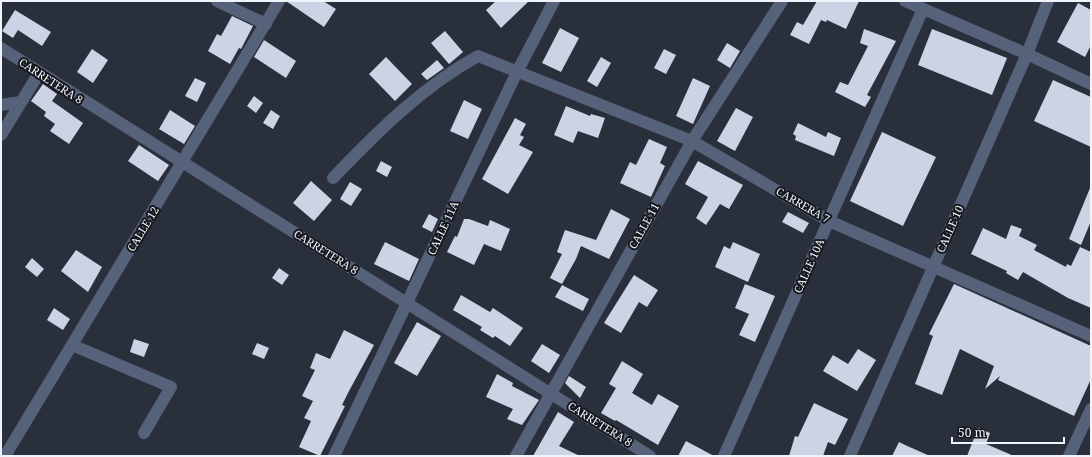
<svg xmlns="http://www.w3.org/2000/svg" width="1092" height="457" font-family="'Noto Serif',serif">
  <rect width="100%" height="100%" fill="#2a2f3c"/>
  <path fill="#ccd3e4" d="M286,1H323L336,9L324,27Z
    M496,1H529L501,28L486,10Z
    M817,1H859L846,29L827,20L826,22L821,20L809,44L790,35L797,22L803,25Z
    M1078,3L1091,10V45L1085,57L1057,42Z
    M15,10L51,32L42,46L18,30L13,38L2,31Z
    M232,16L253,26L241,49L239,48L230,64L208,51L217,34L221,36Z
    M560,28L579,38L561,72L542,63Z
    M864,29L896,41L867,95L871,97L865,107L835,92L840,82L848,85L868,46L860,43Z
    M932,29L1007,58L992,95L918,65Z
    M445,31L463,52L449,64L431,43Z
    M264,40L296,61L286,78L254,57Z
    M727,43L740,51L730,68L717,60Z
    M92,49L108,60L93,83L77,72Z
    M664,49L676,55L666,74L654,68Z
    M386,57L412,84L395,101L369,74Z
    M601,57L611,63L597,87L587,81Z
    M437,60L444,68L427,80L421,74Z
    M195,78L206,83L197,102L185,96Z
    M693,78L710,86L693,124L676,116Z
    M1053,80L1091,97V147L1034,121Z
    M43,84L57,94L52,101L83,123L69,144L50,131L55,124L44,116L46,112L31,101Z
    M254,96L263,103L256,113L247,106Z
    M464,100L482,109L468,139L450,131Z
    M566,106L590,116L591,114L605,118L598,138L578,131L573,143L554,135Z
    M736,108L753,117L735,151L717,141Z
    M170,110L195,126L184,144L159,129Z
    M271,110L280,116L273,129L263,123Z
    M515,118L526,124L520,135L524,137L519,145L533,152L508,194L482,179Z
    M798,123L826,137L828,132L841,138L834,156L795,140L796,136L793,134Z
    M882,132L936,157L903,226L850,201Z
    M649,139L667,147L660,163L665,166L651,197L620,183L630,162L636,165Z
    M139,145L169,165L158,181L128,161Z
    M381,161L392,167L387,177L376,171Z
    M698,161L743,185L729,209L720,204L706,225L696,218L708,197L685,184Z
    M311,181L332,200L314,221L293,203Z
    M350,182L362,189L351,206L340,199Z
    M1090,188L1091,221L1081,245L1069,239Z
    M611,209L630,219L609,259L581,246L576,259L562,284L550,278L562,254L557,252L565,230L596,240Z
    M788,212L809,223L803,233L782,222Z
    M429,214L438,219L432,232L422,227Z
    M464,219H469L488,226L490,220L510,229L501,251L484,244L474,265L447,252L455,236L457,237Z
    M1011,225L1022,229L1019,236L1037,245L1034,250L1066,267L1067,264L1071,266L1080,247L1091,252V308L1068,298L1023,272L1018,280L1006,273L1007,271L971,254L983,228L1006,239Z
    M385,242L419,259L409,281L374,264Z
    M733,242L760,254L748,282L715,267L724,246L730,249Z
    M76,250L102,267L88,292L61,271Z
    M32,258L44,269L37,277L25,267Z
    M279,268L289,275L282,285L272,278Z
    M634,275L658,290L647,307L639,302L621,333L604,323Z
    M745,284L775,296L755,342L739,335L749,314L735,308Z
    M954,284L1091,346V379L1074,416L998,380L1000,376L985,389L994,366L960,349L942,395L915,384L933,336L929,334Z
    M562,285L589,299L583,311L555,297Z
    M461,295L490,312L493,308L523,328L510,346L495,336L493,338L480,330L482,327L453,310Z
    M54,308L70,319L63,330L47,320Z
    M417,322L441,336L417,376L394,363Z
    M344,330L374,345L349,391L342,405L345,406L320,456L299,447L311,421L304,418L313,401L302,396L315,370L310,368L316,353L330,359Z
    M134,339L149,344L144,357L130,352Z
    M257,343L269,348L264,359L252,354Z
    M542,344L560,355L549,373L531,361Z
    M858,349L876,360L857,391L823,371L833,355L848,364Z
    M622,361L643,374L632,393L652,405L658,394L679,406L658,445L616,420L615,421L601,413L616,388L609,384Z
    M497,374L513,383L512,386L539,400L522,425L507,419L513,409L486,397Z
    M569,376L586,387L580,398L565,383Z
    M814,403L848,419L835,445L828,442L823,456H789L795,436L798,437Z
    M558,412L574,422L559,446L580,456H533Z
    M978,428L990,433L986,444L1014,456H967Z
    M686,441L714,456H678Z
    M899,442L905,445L930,456H892Z"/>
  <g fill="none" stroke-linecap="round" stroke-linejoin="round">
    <path stroke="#56617a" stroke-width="12" d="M217,1L266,24
      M905,1L1027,54L1091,84
      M1,48L650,456
      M1,105L21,102
      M1,135L39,73
      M333,178C377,132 422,87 478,56L692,141L829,221L1091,336
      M72,345L171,387L144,433
      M5,456L279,1
      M334,456L517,72L554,1
      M516,456L692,141L782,1
      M724,456L923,9
      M850,456L1027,54L1048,1
      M1069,456L1091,409"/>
  </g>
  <g text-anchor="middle" stroke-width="4" stroke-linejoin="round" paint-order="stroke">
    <g font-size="11" fill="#eff3fb" stroke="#15171d">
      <text transform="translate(51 81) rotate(33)" y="4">CARRETERA 8</text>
      <text transform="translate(803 205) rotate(30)" y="4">CARRERA 7</text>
      <text transform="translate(644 226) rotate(-61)" y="4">CALLE 11</text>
      <text transform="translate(443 228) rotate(-65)" y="4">CALLE 11A</text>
      <text transform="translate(143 229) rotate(-59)" y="4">CALLE 12</text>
      <text transform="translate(950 229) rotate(-66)" y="4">CALLE 10</text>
      <text transform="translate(326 252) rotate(32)" y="4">CARRETERA 8</text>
      <text transform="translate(809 266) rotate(-66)" y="4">CALLE 10A</text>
      <text transform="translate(600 424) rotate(32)" y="4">CARRETERA 8</text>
    </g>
  </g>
  <rect width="1092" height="457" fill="none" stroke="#eff3fb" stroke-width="4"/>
  <path d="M952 437v6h112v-6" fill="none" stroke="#eff3fb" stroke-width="2"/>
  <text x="958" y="437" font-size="12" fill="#eff3fb" stroke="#15171d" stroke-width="3" paint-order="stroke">50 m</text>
</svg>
